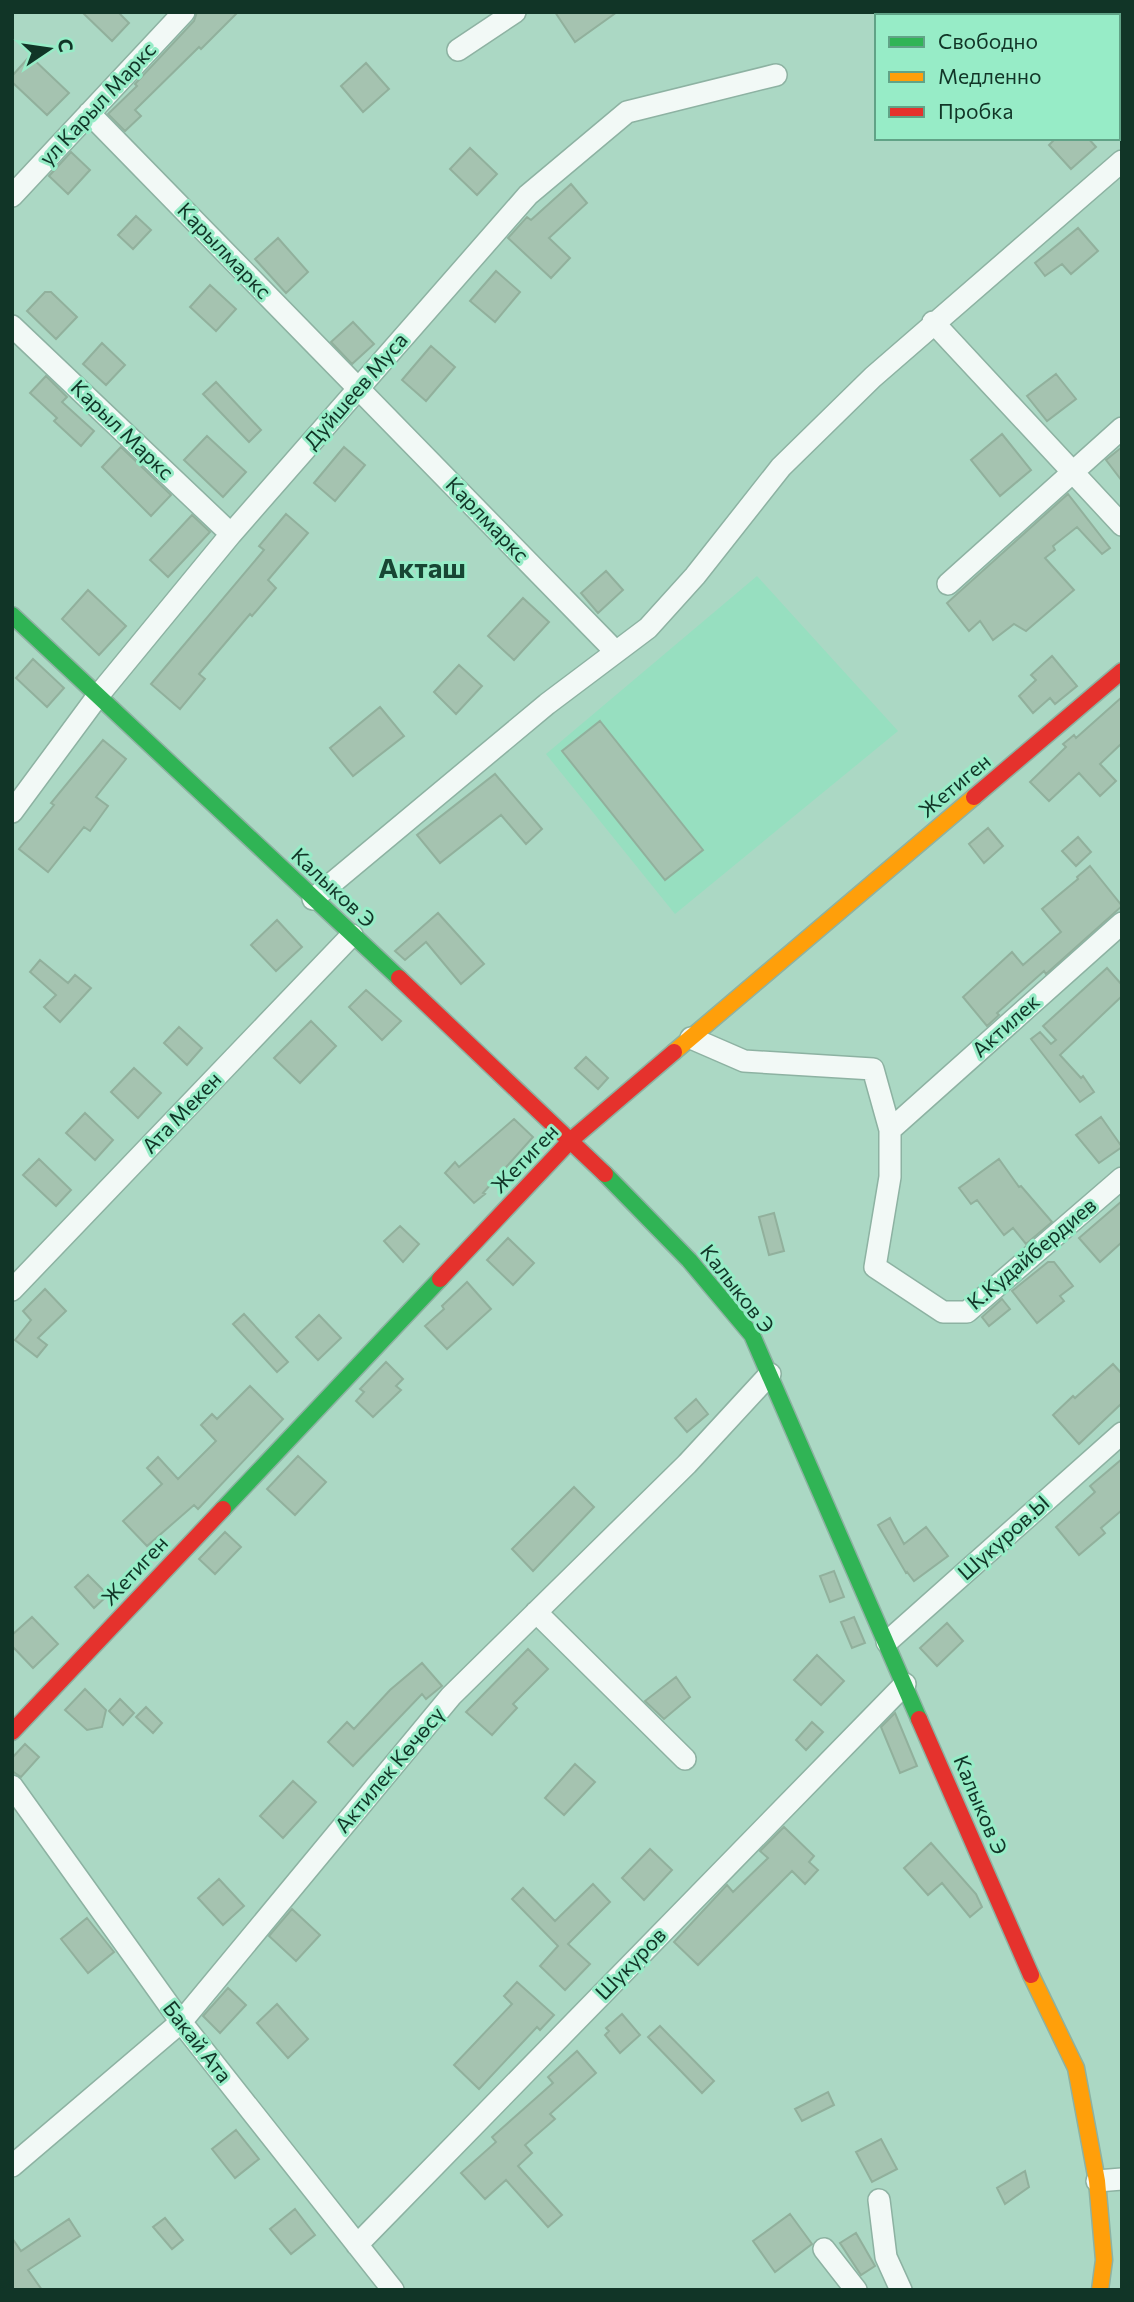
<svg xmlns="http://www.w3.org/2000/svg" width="1134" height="2302" font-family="Commissioner,sans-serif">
  <rect width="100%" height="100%" fill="#abd8c4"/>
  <path fill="#97dfc0" d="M757,576L898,731L675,914L546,754Z"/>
  <path fill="#a5c3b0" stroke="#91b09c" stroke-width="2" d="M82,12H118L129,23L112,41Z
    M197,12H238L201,49L199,47L135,110L141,116L125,131L108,114L137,86L135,84L194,21Z
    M555,12H617L575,42Z
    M30,56L69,93L47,115L12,82V76Z
    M366,63L389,89L363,112L341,86Z
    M1056,138H1088L1096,147L1071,169L1049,145Z
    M470,148L497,174L477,195L450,169Z
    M71,152L90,170L68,194L49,176Z
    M571,184L587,203L549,238L570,258L551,278L508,238L527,217L531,220Z
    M136,216L151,230L133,249L118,235Z
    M1078,228L1098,251L1071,274L1062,264L1045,276L1035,263Z
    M278,238L308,272L286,293L255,259Z
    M496,271L520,292L495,322L470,301Z
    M210,285L236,309L216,331L190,307Z
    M45,292H51L77,317L56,339L27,311Z
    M353,322L374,344L352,364L331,342Z
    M102,343L125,365L106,385L83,364Z
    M431,346L455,367L426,401L402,380Z
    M1056,374L1076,399L1047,421L1027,396Z
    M46,376L67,397L62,402L94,431L81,446L54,421L57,418L30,393Z
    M216,382L261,430L249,442L203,394Z
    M1002,434L1031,470L1000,496L971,460Z
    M207,436L246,472L223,497L184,460Z
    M121,447L171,495L151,516L102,467Z
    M344,447L365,465L335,501L314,483Z
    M1122,447V481L1106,460Z
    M1068,494L1110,548L1102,554L1077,527L1053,546L1055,550L1045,558L1074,590L1026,631L1014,624L993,640L980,621L969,631L947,603Z
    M286,514L308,533L268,580L276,588L252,616L250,614L199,674L205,679L180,709L151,684L264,550L259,546Z
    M192,515L210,532L168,577L150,560Z
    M606,571L623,590L598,613L581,593Z
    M88,590L126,626L99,655L62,619Z
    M523,598L549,622L514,660L488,636Z
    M1052,656L1077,686L1055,704L1050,698L1033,713L1019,696L1036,680L1031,675Z
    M33,659L64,688L47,707L16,678Z
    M459,665L482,686L456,714L434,692Z
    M1122,697V743L1100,764L1116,781L1100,796L1079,773L1049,801L1030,782L1066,747L1063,744L1074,735L1076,738Z
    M380,707L404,736L353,776L330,748Z
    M600,721L703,850L665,880L562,751Z
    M103,740L126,759L96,797L108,806L90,831L84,827L48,872L19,849L54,805L51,803Z
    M495,774L542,829L526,844L501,815L440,863L417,835Z
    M988,828L1003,846L984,863L969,844Z
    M1078,837L1091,852L1076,866L1062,851Z
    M1090,866L1122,906L1046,974L1044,971L997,1013L999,1015L987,1026L963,997L1012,952L1023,965L1061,932L1042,909L1078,879L1077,877Z
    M438,913L484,964L461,984L426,942L405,960L395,951Z
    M277,920L302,947L276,971L251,945Z
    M40,960L68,983L75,975L91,988L60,1022L44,1007L56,995L30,972Z
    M1107,968L1122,985V996L1060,1055L1081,1078L1083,1076L1094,1092L1080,1102L1031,1039L1040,1032L1051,1044L1056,1040L1043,1026Z
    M366,990L401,1021L382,1040L349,1007Z
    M311,1021L336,1046L300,1083L274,1058Z
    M179,1027L202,1048L187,1065L164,1043Z
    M586,1057L608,1078L598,1089L575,1068Z
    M134,1068L161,1093L138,1118L111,1092Z
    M85,1113L113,1140L95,1160L66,1133Z
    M1101,1117L1122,1147L1099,1163L1076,1135Z
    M514,1119L533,1137L483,1193L485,1194L474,1203L445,1173L455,1162L459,1167Z
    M39,1159L71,1190L56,1206L23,1175Z
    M999,1159L1019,1187L1021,1186L1052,1222L1026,1244L1013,1228L1004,1235L977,1200L971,1204L959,1188Z
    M1122,1201V1242L1100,1262L1079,1238Z
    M774,1213L784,1251L769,1255L759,1217Z
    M400,1226L419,1244L403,1262L384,1241Z
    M508,1238L534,1263L513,1285L487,1260Z
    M1048,1262H1054L1073,1286L1060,1296L1064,1301L1037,1323L1012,1291Z
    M467,1282L491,1309L447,1349L425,1326L444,1309L442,1306Z
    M45,1289L66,1311L38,1338L47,1345L37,1357L15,1340L31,1320L23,1311Z
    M1002,1299L1010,1309L989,1326L982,1317Z
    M244,1314L288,1362L277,1372L233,1324Z
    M319,1315L341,1338L318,1360L296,1337Z
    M386,1362L403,1379L396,1386L401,1390L373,1417L356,1401L364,1392L360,1389Z
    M1113,1364L1122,1374V1403L1079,1444L1053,1415L1073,1396L1075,1398Z
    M250,1386L283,1419L198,1509L194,1505L147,1546L123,1521L162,1484L147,1468L158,1457L178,1479L216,1441L201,1425L212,1414L217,1419Z
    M696,1399L708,1414L687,1432L675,1418Z
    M298,1456L326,1482L295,1515L267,1489Z
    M1122,1459V1510L1101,1528L1105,1533L1079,1555L1056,1527L1095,1492L1090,1486Z
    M574,1487L594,1507L533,1571L512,1549Z
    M890,1518L904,1544L926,1527L948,1556L914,1581L907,1572L906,1573L878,1525Z
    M225,1532L241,1547L215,1574L199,1559Z
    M834,1571L844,1597L830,1602L820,1576Z
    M88,1575L108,1595L94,1608L75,1587Z
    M32,1617L58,1644L33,1668L12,1646V1635Z
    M854,1617L865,1643L852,1648L841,1622Z
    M947,1623L963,1641L937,1666L920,1648Z
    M528,1649L548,1669L513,1704L517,1708L492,1735L466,1712Z
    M817,1655L844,1681L821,1705L794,1680Z
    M422,1663L442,1686L426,1699L422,1694L353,1766L328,1742L347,1722L354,1729L390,1690Z
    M676,1677L690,1697L664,1719L645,1701Z
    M85,1689L106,1710L102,1727L87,1730L65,1710Z
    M120,1699L134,1713L123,1725L109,1711Z
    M146,1707L162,1723L153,1733L136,1717Z
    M895,1713L917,1766L900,1773L881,1727Z
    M812,1722L823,1732L806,1750L796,1740Z
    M25,1744L39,1757L21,1777L12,1771V1758Z
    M575,1764L595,1782L564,1815L545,1798Z
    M293,1781L316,1802L283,1838L260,1816Z
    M784,1827L814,1856L809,1862L818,1870L805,1884L792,1871L698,1965L674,1942L727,1885L733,1892L768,1858L760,1851Z
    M931,1843L976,1894L982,1907L970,1917L942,1883L928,1895L904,1868Z
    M650,1849L672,1870L644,1900L622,1878Z
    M219,1879L244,1906L223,1925L198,1898Z
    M593,1884L610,1902L568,1944L590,1964L565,1990L540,1966L558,1946L512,1899L523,1888L555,1921Z
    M292,1909L320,1935L296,1961L269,1936Z
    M87,1918L114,1952L88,1973L61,1939Z
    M517,1982L554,2015L540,2030L537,2027L479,2089L454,2065L512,2004L504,1996Z
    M228,1988L246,2005L220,2033L203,2016Z
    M277,2004L308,2039L288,2058L257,2023Z
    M622,2014L640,2035L620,2053L605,2035L609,2031L606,2028Z
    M660,2026L714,2081L702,2093L648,2037Z
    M577,2051L596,2073L550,2114L555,2119L525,2145L532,2153L518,2166L562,2215L548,2227L506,2180L485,2199L461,2173L496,2142L492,2137L553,2083L548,2077Z
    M828,2092L834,2105L802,2121L795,2109Z
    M236,2130L259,2159L235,2178L212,2149Z
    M881,2139L897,2169L872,2182L856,2152Z
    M1025,2171L1029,2187L1005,2204L997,2188Z
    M295,2209L315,2235L291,2254L270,2229Z
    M790,2214L812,2244L775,2272L753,2241Z
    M165,2218L183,2240L172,2249L153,2227Z
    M69,2219L80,2236L28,2270L42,2290H12V2238L21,2251Z
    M856,2233L875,2266L861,2275L840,2243Z"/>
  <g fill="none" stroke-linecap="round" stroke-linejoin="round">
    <defs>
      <path id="street" d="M458,50L515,12
        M89,113L616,652
        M12,196L184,12
        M933,322L1122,525
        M12,326L231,534
        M948,584L1122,428
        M12,812L97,697L231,534L528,195L627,112L776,75
        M313,899L547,704L648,628L695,576L781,467L873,377L1122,161
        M691,1038L744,1061L873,1069L890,1130V1177L875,1267L943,1312H967L1122,1178
        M890,1130L1122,923
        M12,1290L352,935
        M536,1612L685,1759
        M887,1642L1122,1433
        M12,1786L181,2022L393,2290
        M12,2166L181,2022L451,1696L687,1464L770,1374
        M1097,2181L1122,2179
        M879,2200L886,2257L901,2290
        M357,2245L905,1684
        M824,2249L856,2290"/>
      <path id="fast" d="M12,615L399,978
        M605,1174L689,1260L752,1335L919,1719
        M223,1509L440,1279"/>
      <path id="slow" d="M674,1052L974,797
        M1031,1975L1076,2068L1097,2181L1104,2260L1100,2290"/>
      <path id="jam" d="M974,797L1122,671
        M399,978L605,1174
        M440,1279L571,1140L674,1052
        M919,1719L1031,1975
        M12,1732L223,1509"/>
    </defs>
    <use href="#street" stroke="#8db2a2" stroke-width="24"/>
    <use href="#fast" stroke="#8db2a2" stroke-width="19"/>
    <use href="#slow" stroke="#8db2a2" stroke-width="19"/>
    <use href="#jam" stroke="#8db2a2" stroke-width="19"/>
    <use href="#street" stroke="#f2f9f6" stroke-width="21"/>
    <use href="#fast" stroke="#30b455" stroke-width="16"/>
    <use href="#slow" stroke="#ff9f0a" stroke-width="16"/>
    <use href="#jam" stroke="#e5322d" stroke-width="16"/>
  </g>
  <g text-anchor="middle" stroke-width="6" stroke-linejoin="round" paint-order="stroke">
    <g font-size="21" fill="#113527" stroke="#97ecc7">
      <text transform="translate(98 104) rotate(-47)" y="7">ул Карыл Маркс</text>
      <text transform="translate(224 251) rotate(46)" y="7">Карылмаркс</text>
      <text transform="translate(356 391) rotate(-49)" y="7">Дуйшеев Муса</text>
      <text transform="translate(122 430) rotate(44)" y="7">Карыл Маркс</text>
      <text transform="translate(487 520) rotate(46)" y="7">Карлмаркс</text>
      <text transform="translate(955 786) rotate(-40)" y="7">Жетиген</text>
      <text transform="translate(333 888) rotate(43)" y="7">Калыков Э</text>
      <text transform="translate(1006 1026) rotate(-42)" y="7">Актилек</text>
      <text transform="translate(182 1113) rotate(-46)" y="7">Ата Мекен</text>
      <text transform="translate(525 1159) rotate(-46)" y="7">Жетиген</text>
      <text transform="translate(1032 1254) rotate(-40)" y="7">К.Кудайбердиев</text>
      <text transform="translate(737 1289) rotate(52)" y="7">Калыков Э</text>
      <text transform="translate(1004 1538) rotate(-42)" y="7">Шукуров.Ы</text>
      <text transform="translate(135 1571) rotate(-47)" y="7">Жетиген</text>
      <text transform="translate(390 1770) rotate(-50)" y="7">Актилек Көчөсү</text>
      <text transform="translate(980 1805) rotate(67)" y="7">Калыков Э</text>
      <text transform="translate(631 1964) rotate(-46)" y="7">Шукуров</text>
      <text transform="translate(197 2042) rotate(52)" y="7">Бакай Ата</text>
    </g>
    <g font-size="28" font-weight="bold" fill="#184634" stroke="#97ecc7">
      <text x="422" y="578">Акташ</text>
    </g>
  </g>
  <rect width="1134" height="2302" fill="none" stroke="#113527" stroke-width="28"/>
  <rect x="875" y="14" width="245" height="126" fill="#97ecc7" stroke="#61a387" stroke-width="2"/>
  <rect x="889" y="37" width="35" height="10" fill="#30b455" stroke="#61a387" stroke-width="2"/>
  <text x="938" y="49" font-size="21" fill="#113527">Свободно</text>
  <rect x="889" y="72" width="35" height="10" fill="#ff9f0a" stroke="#61a387" stroke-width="2"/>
  <text x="938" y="84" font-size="21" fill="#113527">Медленно</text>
  <rect x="889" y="107" width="35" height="10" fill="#e5322d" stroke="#61a387" stroke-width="2"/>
  <text x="938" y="119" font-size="21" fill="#113527">Пробка</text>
  <g transform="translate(49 49) rotate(77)" stroke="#97ecc7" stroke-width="5" paint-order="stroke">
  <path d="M0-5L12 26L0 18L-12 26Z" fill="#113527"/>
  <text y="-10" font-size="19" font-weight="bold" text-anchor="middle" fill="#113527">С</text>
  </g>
</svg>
